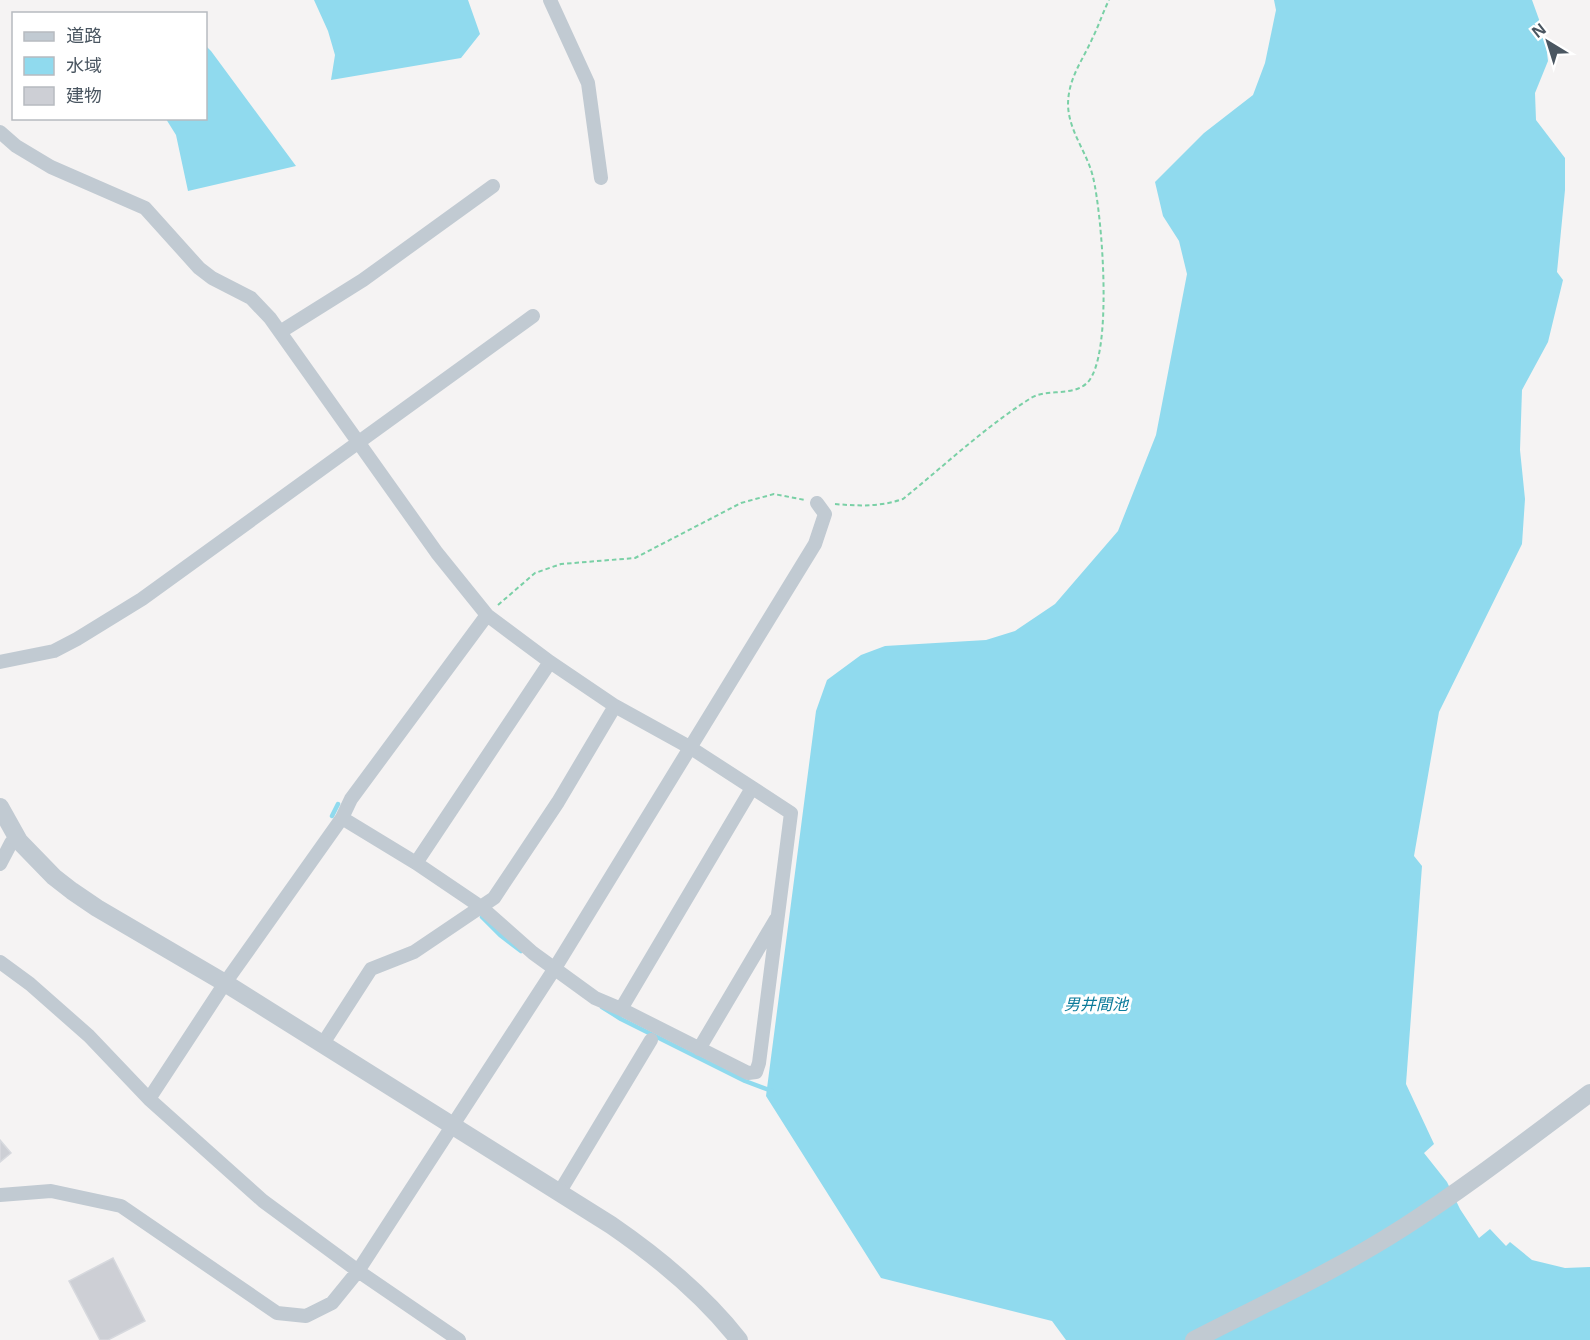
<svg xmlns="http://www.w3.org/2000/svg" width="1590" height="1340" font-family="'Open Sans','Noto Sans JP',sans-serif">
  <rect width="100%" height="100%" fill="#f5f3f3"/>
  <path fill="#90daee" d="M314,0H468L480,34L461,58L331,80L335,55L328,31Z
    M1274,0H1532L1545,36L1548,61L1535,93L1536,120L1565,158V190L1557,272L1563,280L1548,342L1522,390L1520,450L1525,499L1522,544L1439,712L1414,856L1422,866L1406,1084L1434,1144L1424,1153L1447,1182L1460,1209L1479,1238L1490,1229L1506,1246L1510,1242L1532,1260L1565,1268L1590,1267V1340H1066L1052,1321L881,1278L766,1096L816,711L827,680L861,655L885,646L986,640L1015,631L1055,604L1118,531L1156,435L1187,274L1179,241L1163,216L1155,182L1204,133L1253,95L1265,63L1276,10Z
    M206,46L211,51L296,166L188,191L176,135L166,119L206,118Z"/>
  <g fill="none" stroke-linecap="round" stroke-linejoin="round">
    <path stroke="#90daee" stroke-width="4.5" d="M332,816L338,804
      M482,917L500,935L521,951
      M602,1007L621,1019L745,1081L772,1091"/>
  </g>
  <path fill="#cdcfd5" stroke="#d7d9de" stroke-width="1.5" d="M0,1140L11,1153L0,1162Z
    M113,1258L145,1321L108,1340H100L69,1281Z"/>
  <g fill="none" stroke-linecap="round" stroke-linejoin="round">
    <path stroke="#7ad0a6" stroke-width="2" stroke-dasharray="4.5 3" stroke-linecap="butt" d="M835,504C858,506 880,507 903,499C945,465 985,427 1031,398C1048,388 1072,397 1087,383C1114,356 1102,214 1093,177C1087,152 1069,132 1068,105C1068,78 1083,60 1093,37C1099,25 1103,12 1109,0
      M498,605L535,573L561,564L635,558L741,503L774,494L805,500"/>
    <path stroke="#c1cad2" stroke-width="14" d="M550,0L588,83L601,178
      M0,132L16,146L51,167L145,208L199,268L212,278L251,298L270,318L437,553L487,615L550,662L615,706L691,748L791,813L759,1063L756,1072L748,1073L621,1009L595,998L533,953L481,907L416,863L342,818
      M280,332L363,280L493,186
      M0,662L54,651L77,639L142,599L533,316
      M416,863L550,662
      M0,864L11,843L17,838
      M0,962L30,984L89,1036L149,1099L263,1201L358,1271L459,1340
      M621,1009L752,788
      M322,1045L371,969L414,952L494,898L558,802L615,706
      M699,1049L776,919
      M149,1099L225,983L342,818L351,799L487,615
      M559,1193L651,1040
      M0,1195L51,1191L121,1206L277,1313L306,1316L332,1303L358,1271L555,968L815,544L825,514L817,503"/>
    <path stroke="#c1cad2" stroke-width="18" d="M0,807L19,841L54,877L72,891L97,908L225,983L611,1225C659,1258 703,1294 739,1340
      M1194,1340C1264,1304 1337,1270 1404,1227C1468,1186 1528,1139 1590,1093"/>
  </g>
  <g text-anchor="middle" stroke-width="6" stroke-linejoin="round" paint-order="stroke">
    <g font-size="16" font-style="italic" fill="#0c7c9b" stroke="#fff">
      <text x="1096" y="1010">男井間池</text>
    </g>
  </g>
  <rect x="12" y="12" width="195" height="108" fill="#ffffff" stroke="#b7bbc0" stroke-width="1.5"/>
  <rect x="24" y="32" width="30" height="9" fill="#c1cad2" stroke="#b7bbc0" stroke-width="1.5"/>
  <text x="66" y="42" font-size="18" fill="#4a5661">道路</text>
  <rect x="24" y="57" width="30" height="18" fill="#90daee" stroke="#b7bbc0" stroke-width="1.5"/>
  <text x="66" y="72" font-size="18" fill="#4a5661">水域</text>
  <rect x="24" y="87" width="30" height="18" fill="#cdcfd5" stroke="#b7bbc0" stroke-width="1.5"/>
  <text x="66" y="102" font-size="18" fill="#4a5661">建物</text>
  <g transform="translate(1548 42) rotate(322)" stroke="#ffffff" stroke-width="4.5" paint-order="stroke">
  <path d="M0-4.5L10 22L0 15L-10 22Z" fill="#4a5661"/>
  <text y="-9" font-size="16" font-weight="bold" text-anchor="middle" fill="#4a5661">N</text>
  </g>
</svg>
